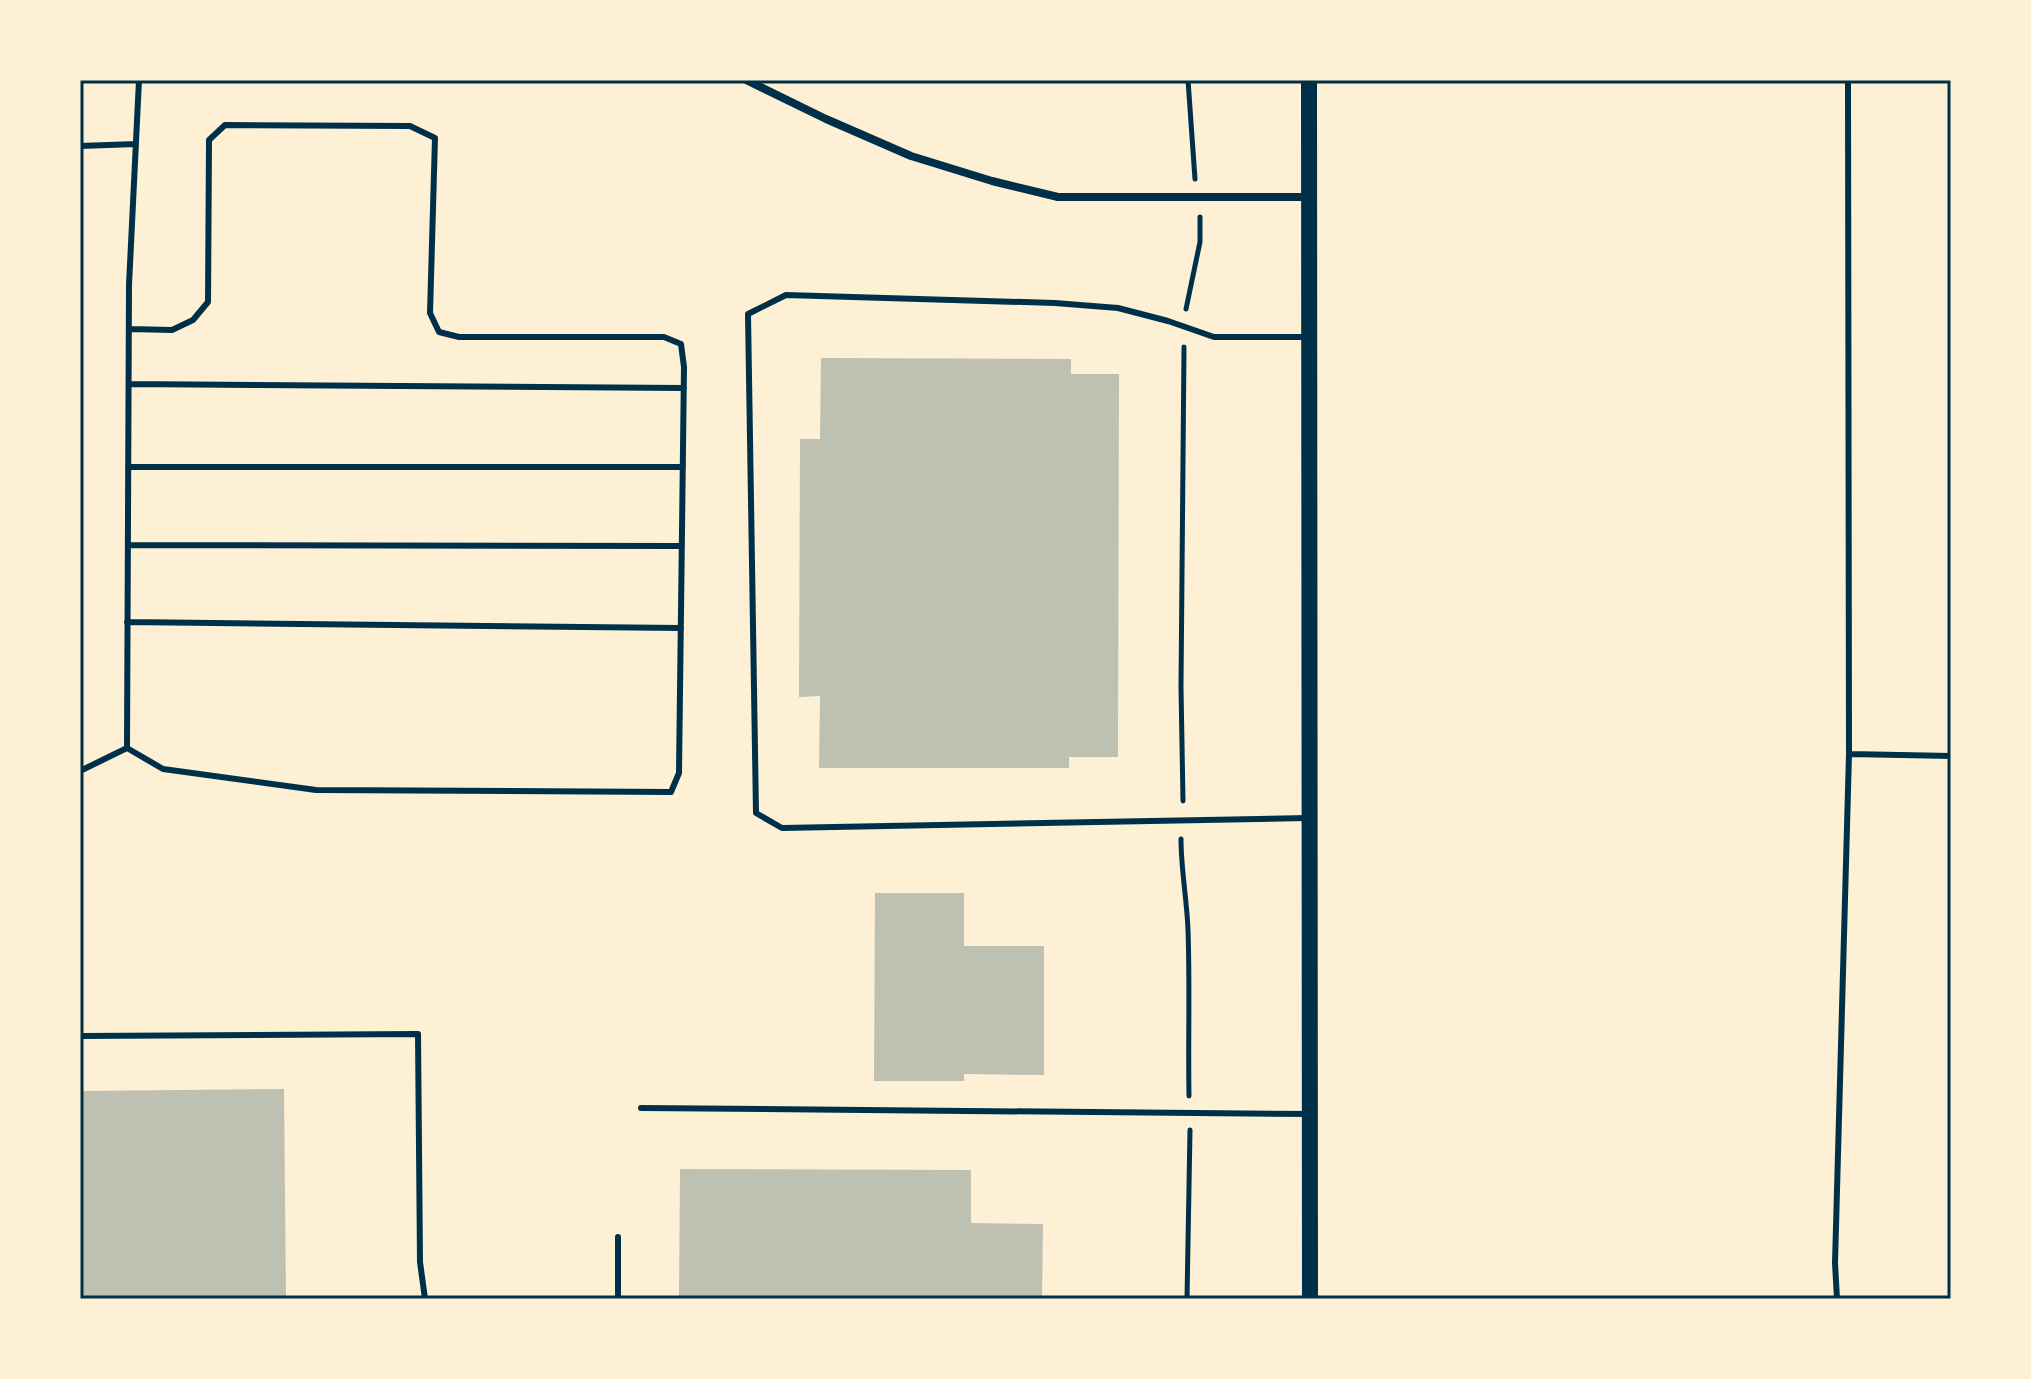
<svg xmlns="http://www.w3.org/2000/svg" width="2031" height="1379" font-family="Merriweather,serif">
  <rect width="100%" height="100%" fill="#fdf0d5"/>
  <path fill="#bec0b2" d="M821,358L1071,359V374H1119L1118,757H1069V768H819L820,696L799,697L800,439H820Z
    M875,893H964V946H1044V1075L964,1074V1081H874Z
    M284,1089L286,1299H80V1091Z
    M680,1169L971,1170V1223L1043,1224L1042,1299H679Z"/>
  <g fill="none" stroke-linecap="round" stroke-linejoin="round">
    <path stroke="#003049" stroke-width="5" d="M1188,80L1195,179
      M1186,309L1200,242V217
      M1183,801L1181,687L1184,347
      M1181,839C1181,870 1187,900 1188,930C1190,986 1188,1041 1189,1096
      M1187,1299L1190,1130"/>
    <path stroke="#003049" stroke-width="6" d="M80,146L136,144
      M1306,337H1214L1168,321L1118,308L1055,303L786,295L748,314L756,813L782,828L1307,818
      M129,384L684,388
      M128,467H683
      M128,545L682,546
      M127,622L681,628
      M127,748L163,769L316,790L671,792L679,773L684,367L681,344L664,337H459L439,332L430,313L435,138L410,126L225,125L209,140L208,302L193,320L172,330L129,329
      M127,748L129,285L139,80
      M1849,754L1951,756
      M80,771L127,748
      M80,1036L418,1034L420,1262L425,1299
      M641,1108L1310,1114
      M618,1299V1237
      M1837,1299L1835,1263L1849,754L1848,80"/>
    <path stroke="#003049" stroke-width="8" d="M746,80L826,119L911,156L992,181L1058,197H1309"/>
    <path stroke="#003049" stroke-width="16" d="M1309,80L1310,1299"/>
  </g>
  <rect width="2031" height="1379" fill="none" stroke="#fdf0d5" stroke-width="164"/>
  <rect x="82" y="82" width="1867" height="1215" fill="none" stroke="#003049" stroke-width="3"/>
</svg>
